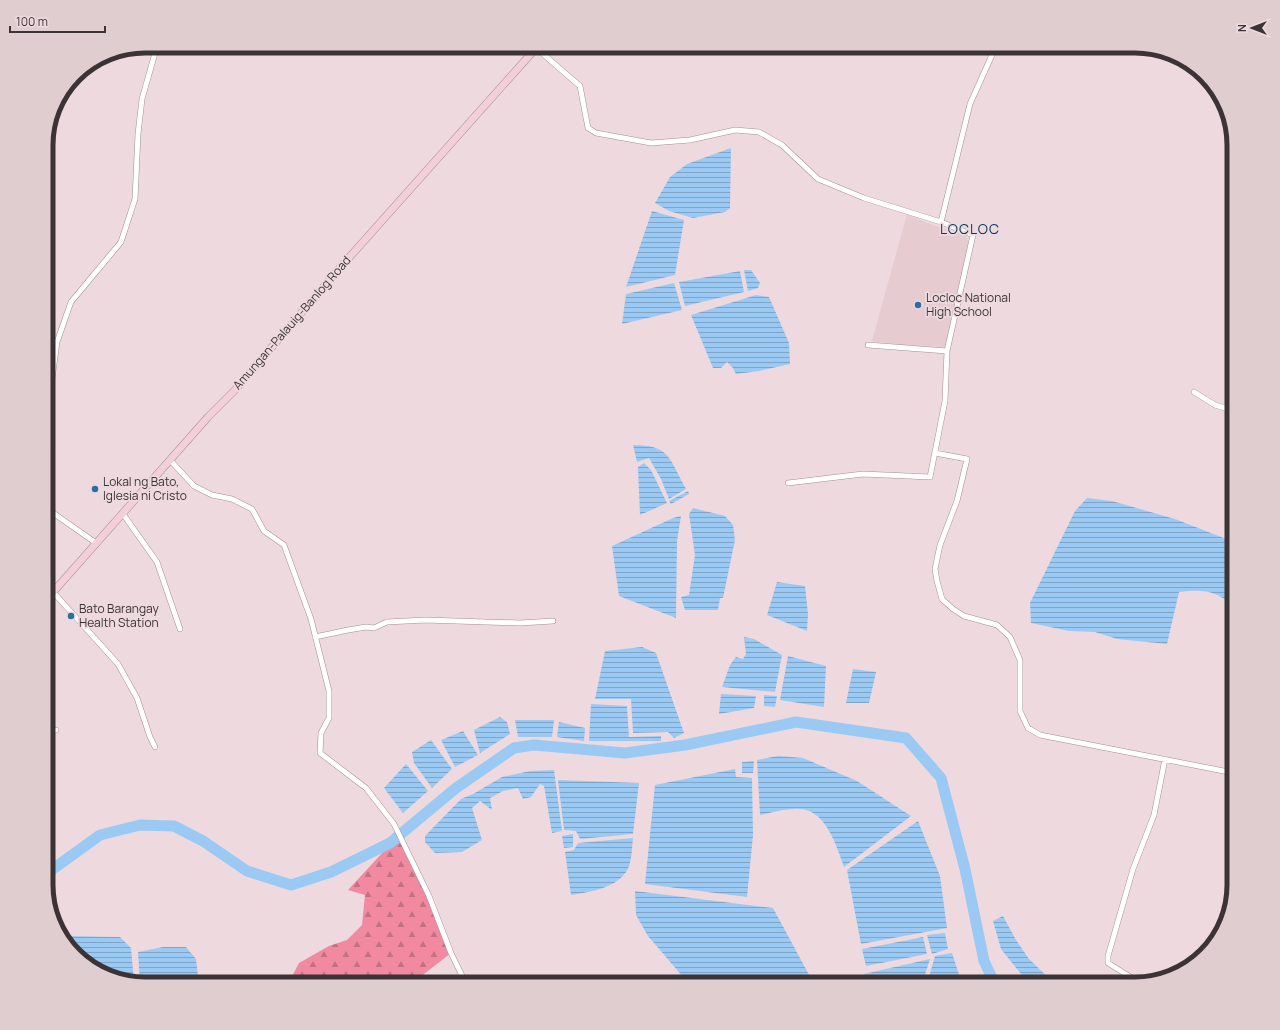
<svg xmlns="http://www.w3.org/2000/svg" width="1280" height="1030" font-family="Manrope,sans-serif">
  <defs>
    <pattern id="forest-firs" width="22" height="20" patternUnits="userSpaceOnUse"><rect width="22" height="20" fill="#f189a1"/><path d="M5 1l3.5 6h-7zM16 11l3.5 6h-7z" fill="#c47184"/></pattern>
    <pattern id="water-rules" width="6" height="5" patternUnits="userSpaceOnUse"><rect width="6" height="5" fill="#9ac9f3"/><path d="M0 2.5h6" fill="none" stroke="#7fa4c6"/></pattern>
  </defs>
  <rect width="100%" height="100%" fill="#eedade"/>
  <path fill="#e6cbd0" d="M907,214L930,224L966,235L969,244L945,347L901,345L872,341Z"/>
  <path fill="url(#forest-firs)" d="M396,838L408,853L451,953L411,984H288L299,963L329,946L347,940L362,925L365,895L348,890Z"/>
  <path fill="url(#water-rules)" d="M731,148L730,208L725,212L693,218L669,211L655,203L670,177L687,164Z
    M652,211L684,220L675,275L626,287Z
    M744,270H751L760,283L758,288L748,291Z
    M740,271L744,292L685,306L679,282Z
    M674,283L682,310L622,324L626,294Z
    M756,295L769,297L789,343L790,364L759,371L736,374L733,368L727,362L721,368H713L691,315Z
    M633,445C671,445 669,459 686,489L669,499L661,479L649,458L637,462Z
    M644,463L651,470L667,503L640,515L638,467Z
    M688,491L689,494L671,504L669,501Z
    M1087,498L1112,501L1175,519L1234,542V606C1214,590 1204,589 1179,592L1167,644L1117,639L1095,632L1069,631L1031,623L1030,603L1075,511Z
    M693,508L725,516L733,525L735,540L723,598H720L718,610H685L681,597L689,595L695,555L689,514Z
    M681,516L677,541L676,618L619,596L612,546L673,518Z
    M777,582L805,586L808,614L807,631L767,615Z
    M744,637L754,639L782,655L775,692L722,687L730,665L736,657L743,659L746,654Z
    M642,647L656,653L684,733L674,738L668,732L633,733L631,699H595L605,651Z
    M788,656L826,666L824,707L780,700Z
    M853,669L876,672L869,703H846Z
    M721,694L756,696L754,708L719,714Z
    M764,695L777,696L775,707L764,706Z
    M591,704L627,706L629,737L661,736V741H589Z
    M500,717L507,722L510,734L480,753L474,730Z
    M515,720H554L552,737H518Z
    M559,722L585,728L584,741L557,737Z
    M463,731L478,755L455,767L441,740Z
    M431,740L452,769L432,788L414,763L412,752Z
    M778,756L803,758L857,781L911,816L844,867C837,847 826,810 800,809C787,808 772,813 760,815L757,760Z
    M754,761L753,773H742V762Z
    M406,764L428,791L403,813L384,788Z
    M735,769L736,777L752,778L753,835L747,897L645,884L655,785Z
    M554,770L562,831L552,833L544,786L540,784L531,797L523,799L518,788L503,791L490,798L492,810L480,801L472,808L482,840L462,852L435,853L425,842V836L461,799L473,794L502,777L530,771Z
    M558,780L639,783L633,834L580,839L576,831L564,830Z
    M918,821L940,876L947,928L861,944L847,870Z
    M573,834V847L564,848L562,836Z
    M633,838C632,846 632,855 630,863C624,887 591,892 571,895L565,852L574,850L578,843Z
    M635,891L773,908L814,984H689L648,936L636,915Z
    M1003,916L1016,940L1029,959L1055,984H1029L1001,949L993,921Z
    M59,932L69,936L120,937L131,948L134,982L113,979L80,959Z
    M945,933L948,949L932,954L927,935Z
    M923,937L927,954L866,966L862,949Z
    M163,947H186L196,959L199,984L140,983L138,952Z
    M952,953L962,984H927L935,956Z
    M930,959L922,984H867L864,974Z"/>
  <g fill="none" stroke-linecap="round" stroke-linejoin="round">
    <path stroke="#9ac9f3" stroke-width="11" d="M46,874L100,835L140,825L174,826L203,841L247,871L291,885L331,872L390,843L456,788L514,748L534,745L625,753L685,745L796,722L906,738L941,778L965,869L984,961L995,984"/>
    <defs>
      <path id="minor" d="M536,48L580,86L588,128L596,133L651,143L690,140L735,130L759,132L782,145L818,179L864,198L941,222L970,104L996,46
        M868,345L947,351
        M1194,392L1215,405L1234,411
        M46,432L49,426L51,386L57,342L71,302L121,242L135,199L138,134L142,99L157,46
        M935,453L967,459L957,501L940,545L935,569L937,581L942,599L953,609L964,616L997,625L1010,637L1020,660V711L1028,728L1040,735L1234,773
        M170,460L194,486L212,495L232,499L252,509L264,531L284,545L311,619L329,691V718L321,733L320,753L366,788L394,824L429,896L451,953L466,984
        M788,483L863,474L930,477L945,401L947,351L973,235L941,222
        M46,508L96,543
        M123,514L157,562L180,629
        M53,592L118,664L137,698L150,737L155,747
        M315,637L348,630L366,627L374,628L387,622L425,620L520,623L553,621
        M46,734L56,730
        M1140,983L1108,963V956L1133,869L1154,815L1165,759
        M620,984L649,979L655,984"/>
      <path id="secondary" d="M46,600L208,417L235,390L338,270L538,46"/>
    </defs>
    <use href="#minor" stroke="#a39093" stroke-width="6"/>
    <use href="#secondary" stroke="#a39093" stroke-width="8"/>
    <use href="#minor" stroke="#fff" stroke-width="5"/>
    <use href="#secondary" stroke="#f3cfd9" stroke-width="7"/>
  </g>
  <g fill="#2a6fa4" stroke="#eedade" stroke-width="1.5">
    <circle cx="918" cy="305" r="4"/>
    <circle cx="95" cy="489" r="4"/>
    <circle cx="71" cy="616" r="4"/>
  </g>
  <g text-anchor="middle" stroke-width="3.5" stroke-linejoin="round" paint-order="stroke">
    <g font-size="12" fill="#3b3335" stroke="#eedade" text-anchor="start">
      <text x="926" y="302">Locloc National<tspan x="926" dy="14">High School</tspan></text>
      <text x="103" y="486">Lokal ng Bato,<tspan x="103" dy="14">Iglesia ni Cristo</tspan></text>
      <text x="79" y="613">Bato Barangay<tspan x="79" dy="14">Health Station</tspan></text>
    </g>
    <g font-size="12" fill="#3b3335" stroke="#eedade">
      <text transform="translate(292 323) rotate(-49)" y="4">Amungan-Palauig-Banlog Road</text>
    </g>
    <g font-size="14" letter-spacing="1" fill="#073a5e" stroke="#eedade">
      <text x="970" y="234">LOCLOC</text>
    </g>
  </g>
  <path d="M0 0H1280V1030H0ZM145 53H1135A92 92 0 0 1 1227 145V885A92 92 0 0 1 1135 977H145A92 92 0 0 1 53 885V145A92 92 0 0 1 145 53Z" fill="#e0cdd0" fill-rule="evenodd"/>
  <path fill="none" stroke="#3b3335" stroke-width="5" d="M145 53H1135A92 92 0 0 1 1227 145V885A92 92 0 0 1 1135 977H145A92 92 0 0 1 53 885V145A92 92 0 0 1 145 53Z"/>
  <g transform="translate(1252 28) rotate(270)" stroke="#eedade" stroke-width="3" paint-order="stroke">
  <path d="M0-3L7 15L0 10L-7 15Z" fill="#3b3335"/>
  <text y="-6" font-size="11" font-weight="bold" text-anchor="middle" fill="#3b3335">N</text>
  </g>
  <path d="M10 26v6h95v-6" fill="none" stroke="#3b3335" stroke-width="2"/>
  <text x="16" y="26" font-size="12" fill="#3b3335" stroke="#eedade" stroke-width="3" paint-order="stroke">100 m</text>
</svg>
